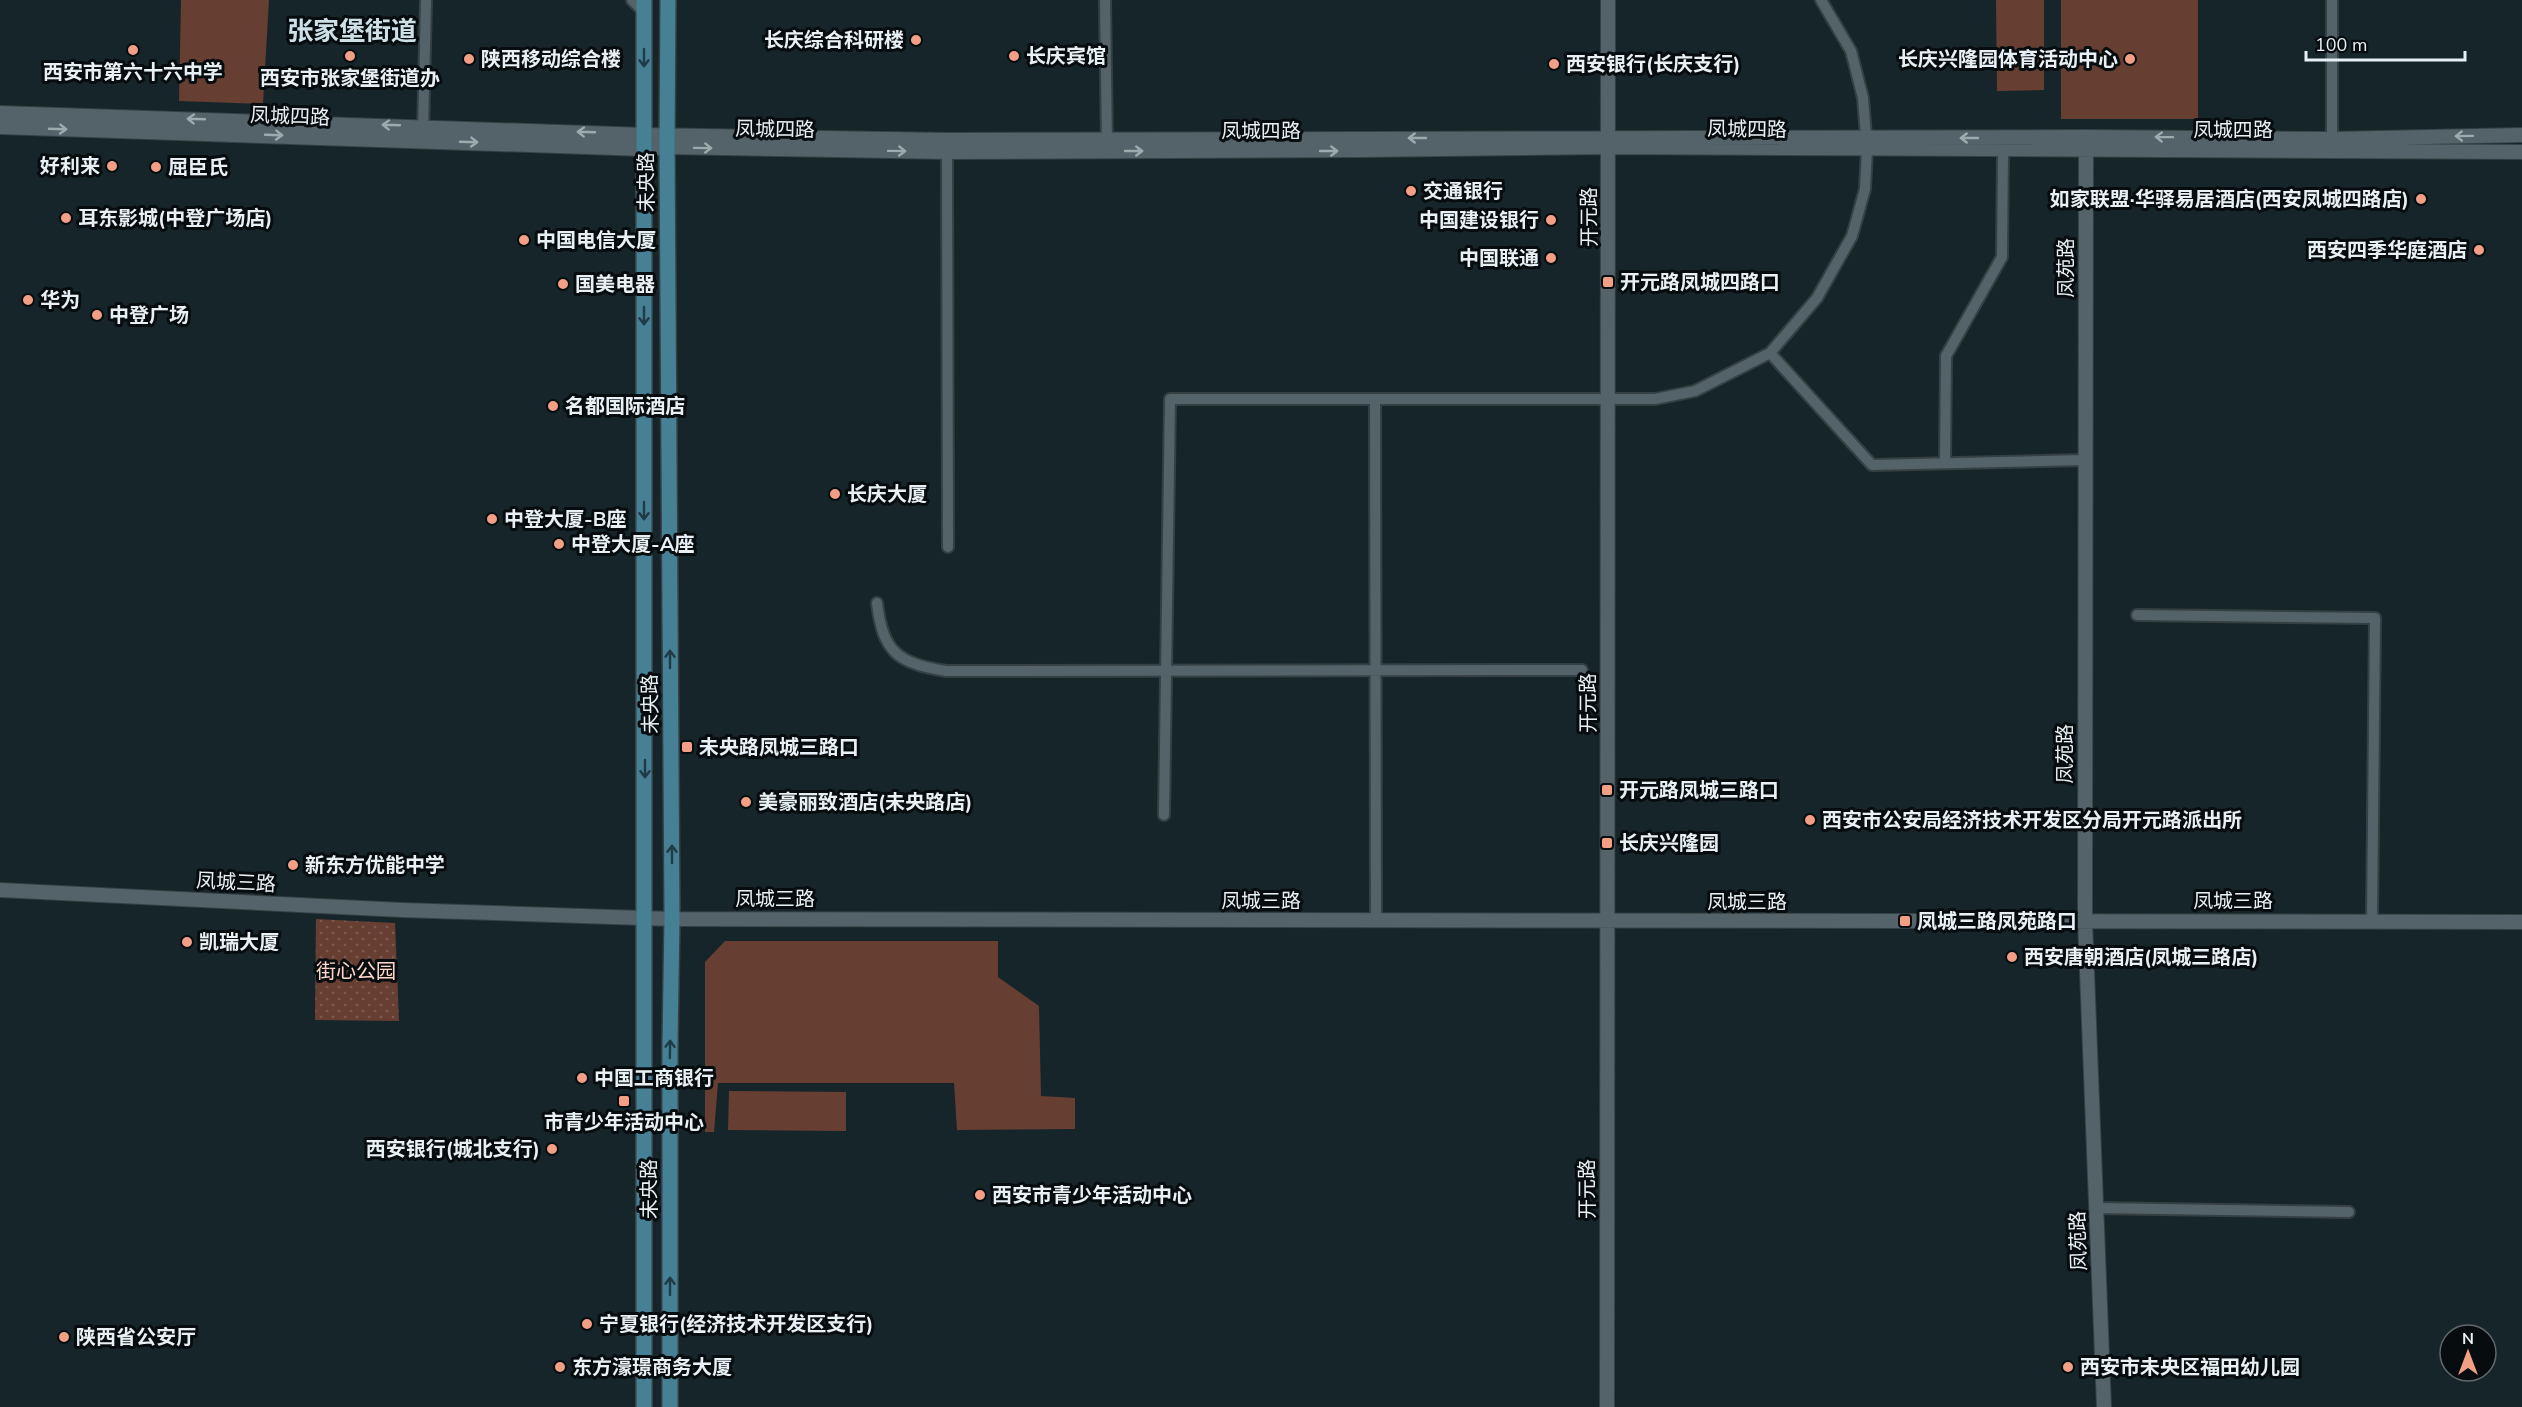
<svg xmlns="http://www.w3.org/2000/svg" width="2522" height="1407" font-family="'Nunito Sans','Noto Sans SC',sans-serif">
  <defs>
    <pattern id="park-dots" width="8" height="8" patternUnits="userSpaceOnUse" patternTransform="scale(1.5)"><rect width="8" height="8" fill="#673e32"/><path d="M2 2h.1M6 6h.1" fill="none" stroke="#7d5a50" stroke-width="1.8" stroke-linecap="round"/></pattern>
  </defs>
  <rect width="100%" height="100%" fill="#16252a"/>
  <path fill="#673e32" d="M181,0H269L263,104L179,101Z
    M1996,0H2044V90L1997,91Z
    M2061,0H2198V119H2061Z
    M725,941H998V977L1039,1006L1041,1096L1075,1098V1129L957,1130L954,1083H718L714,1132H705V962Z
    M729,1091L846,1092V1131L728,1130Z"/>
  <path fill="url(#park-dots)" d="M316,919L395,923L399,1021L315,1020Z"/>
  <g fill="none" stroke-linecap="round" stroke-linejoin="round">
    <defs>
      <path id="street" d="M632,0L644,12
        M1105,0L1107,145
        M2332,0V139
        M423,133L426,0
        M947,146L948,547
        M1770,353L1872,465L2084,460
        M1375,399L1376,921
        M1945,463L1946,356L2002,257L2003,150
        M877,603C883,653 898,663 946,671L1582,670
        M2137,615L2375,618L2372,921
        M1164,815L1170,399H1655L1695,391L1770,353L1817,298L1852,236L1865,189L1867,149L1863,98L1851,51L1821,0
        M2096,1208L2349,1212"/>
      <path id="secondary" d="M0,113L645,135L947,140L2086,137L2332,139L2522,135
        M0,127L644,149L667,147L948,152L1364,150L1608,147L2522,152
        M2086,142L2085,921L2104,1407
        M0,890L402,910L672,919L2522,922
        M1607,1407L1608,0"/>
      <path id="primary" d="M644,0V1407
        M668,0L667,147L672,919L670,1044V1407"/>
    </defs>
    <use href="#street" stroke="#354044" stroke-width="14"/>
    <use href="#secondary" stroke="#354044" stroke-width="16"/>
    <use href="#primary" stroke="#354044" stroke-width="18"/>
    <use href="#street" stroke="#536369" stroke-width="10"/>
    <use href="#secondary" stroke="#536369" stroke-width="14"/>
    <use href="#primary" stroke="#458095" stroke-width="15"/>
  </g>
  <defs><path id="oneway-shaft" d="M-6 0H5M1.5-3L5.5 0L1.5 3" fill="none" stroke-width="1.6" stroke-linecap="round" stroke-linejoin="round" transform="scale(1.5)"/></defs>
  <g stroke="#203b45">
    <use href="#oneway-shaft" transform="translate(644 58) rotate(90)"/>
    <use href="#oneway-shaft" transform="translate(644 316) rotate(90)"/>
    <use href="#oneway-shaft" transform="translate(644 511) rotate(90)"/>
    <use href="#oneway-shaft" transform="translate(670 659) rotate(-90)"/>
    <use href="#oneway-shaft" transform="translate(645 769) rotate(90)"/>
    <use href="#oneway-shaft" transform="translate(672 854) rotate(-90)"/>
    <use href="#oneway-shaft" transform="translate(670 1049) rotate(-89)"/>
    <use href="#oneway-shaft" transform="translate(670 1286) rotate(-90)"/>
  </g>
  <g stroke="#9daaae">
    <use href="#oneway-shaft" transform="translate(196 119) rotate(-178)"/>
    <use href="#oneway-shaft" transform="translate(391 125) rotate(-178)"/>
    <use href="#oneway-shaft" transform="translate(58 129) rotate(2)"/>
    <use href="#oneway-shaft" transform="translate(586 132) rotate(-178)"/>
    <use href="#oneway-shaft" transform="translate(274 135) rotate(2)"/>
    <use href="#oneway-shaft" transform="translate(2464 136) rotate(179)"/>
    <use href="#oneway-shaft" transform="translate(2164 137) rotate(-179)"/>
    <use href="#oneway-shaft" transform="translate(1417 138) rotate(180)"/>
    <use href="#oneway-shaft" transform="translate(1969 138) rotate(180)"/>
    <use href="#oneway-shaft" transform="translate(469 142) rotate(2)"/>
    <use href="#oneway-shaft" transform="translate(703 148) rotate(1)"/>
    <use href="#oneway-shaft" transform="translate(897 151) rotate(1)"/>
    <use href="#oneway-shaft" transform="translate(1134 151)"/>
    <use href="#oneway-shaft" transform="translate(1329 151)"/>
  </g>
  <g fill="#f39f85" stroke="#070d0f" stroke-width="2">
    <circle cx="916" cy="40" r="6"/>
    <circle cx="133" cy="50" r="6"/>
    <circle cx="350" cy="56" r="6"/>
    <circle cx="1014" cy="56" r="6"/>
    <circle cx="469" cy="59" r="6"/>
    <circle cx="2130" cy="59" r="6"/>
    <circle cx="1554" cy="64" r="6"/>
    <circle cx="112" cy="166" r="6"/>
    <circle cx="156" cy="167" r="6"/>
    <circle cx="1411" cy="191" r="6"/>
    <circle cx="2421" cy="199" r="6"/>
    <circle cx="66" cy="218" r="6"/>
    <circle cx="1551" cy="220" r="6"/>
    <circle cx="524" cy="240" r="6"/>
    <circle cx="2479" cy="250" r="6"/>
    <circle cx="1551" cy="258" r="6"/>
    <rect x="1602" y="276" width="12" height="12" rx="3"/>
    <circle cx="563" cy="284" r="6"/>
    <circle cx="28" cy="300" r="6"/>
    <circle cx="97" cy="315" r="6"/>
    <circle cx="553" cy="406" r="6"/>
    <circle cx="835" cy="494" r="6"/>
    <circle cx="492" cy="519" r="6"/>
    <circle cx="559" cy="544" r="6"/>
    <rect x="681" y="741" width="12" height="12" rx="3"/>
    <rect x="1601" y="784" width="12" height="12" rx="3"/>
    <circle cx="746" cy="802" r="6"/>
    <circle cx="1810" cy="820" r="6"/>
    <rect x="1601" y="837" width="12" height="12" rx="3"/>
    <circle cx="293" cy="865" r="6"/>
    <rect x="1899" y="915" width="12" height="12" rx="3"/>
    <circle cx="187" cy="942" r="6"/>
    <circle cx="2012" cy="957" r="6"/>
    <circle cx="582" cy="1078" r="6"/>
    <rect x="618" y="1095" width="12" height="12" rx="3"/>
    <circle cx="552" cy="1149" r="6"/>
    <circle cx="980" cy="1195" r="6"/>
    <circle cx="587" cy="1324" r="6"/>
    <circle cx="64" cy="1337" r="6"/>
    <circle cx="560" cy="1367" r="6"/>
    <circle cx="2068" cy="1367" r="6"/>
  </g>
  <g text-anchor="middle" stroke-width="6" stroke-linejoin="round" paint-order="stroke">
    <g font-size="20" font-weight="bold" fill="#e7f0f4" stroke="#070d0f" text-anchor="start">
      <text x="904" y="47" text-anchor="end">长庆综合科研楼</text>
      <text x="1026" y="63">长庆宾馆</text>
      <text x="481" y="66">陕西移动综合楼</text>
      <text x="2118" y="66" text-anchor="end">长庆兴隆园体育活动中心</text>
      <text x="1566" y="71">西安银行(长庆支行)</text>
      <text x="133" y="79" text-anchor="middle">西安市第六十六中学</text>
      <text x="350" y="85" text-anchor="middle">西安市张家堡街道办</text>
      <text x="100" y="173" text-anchor="end">好利来</text>
      <text x="168" y="174">屈臣氏</text>
      <text x="1423" y="198">交通银行</text>
      <text x="2409" y="206" text-anchor="end">如家联盟·华驿易居酒店(西安凤城四路店)</text>
      <text x="78" y="225">耳东影城(中登广场店)</text>
      <text x="1539" y="227" text-anchor="end">中国建设银行</text>
      <text x="536" y="247">中国电信大厦</text>
      <text x="2467" y="257" text-anchor="end">西安四季华庭酒店</text>
      <text x="1539" y="265" text-anchor="end">中国联通</text>
      <text x="1620" y="289">开元路凤城四路口</text>
      <text x="575" y="291">国美电器</text>
      <text x="40" y="307">华为</text>
      <text x="109" y="322">中登广场</text>
      <text x="565" y="413">名都国际酒店</text>
      <text x="847" y="501">长庆大厦</text>
      <text x="504" y="526">中登大厦-B座</text>
      <text x="571" y="551">中登大厦-A座</text>
      <text x="699" y="754">未央路凤城三路口</text>
      <text x="1619" y="797">开元路凤城三路口</text>
      <text x="758" y="809">美豪丽致酒店(未央路店)</text>
      <text x="1822" y="827">西安市公安局经济技术开发区分局开元路派出所</text>
      <text x="1619" y="850">长庆兴隆园</text>
      <text x="305" y="872">新东方优能中学</text>
      <text x="1917" y="928">凤城三路凤苑路口</text>
      <text x="199" y="949">凯瑞大厦</text>
      <text x="2024" y="964">西安唐朝酒店(凤城三路店)</text>
      <text x="594" y="1085">中国工商银行</text>
      <text x="624" y="1129" text-anchor="middle">市青少年活动中心</text>
      <text x="540" y="1156" text-anchor="end">西安银行(城北支行)</text>
      <text x="992" y="1202">西安市青少年活动中心</text>
      <text x="599" y="1331">宁夏银行(经济技术开发区支行)</text>
      <text x="76" y="1344">陕西省公安厅</text>
      <text x="572" y="1374">东方濠璟商务大厦</text>
      <text x="2080" y="1374">西安市未央区福田幼儿园</text>
    </g>
    <g font-size="20" fill="#e7f0f4" stroke="#070d0f">
      <text transform="translate(290 116) rotate(2)" y="7">凤城四路</text>
      <text transform="translate(775 129) rotate(1)" y="7">凤城四路</text>
      <text transform="translate(1747 129) rotate(1)" y="7">凤城四路</text>
      <text x="2233" y="137">凤城四路</text>
      <text x="1261" y="138">凤城四路</text>
      <text transform="translate(646 182) rotate(-90)" y="7">未央路</text>
      <text transform="translate(1589 217) rotate(-90)" y="7">开元路</text>
      <text transform="translate(2066 268) rotate(-90)" y="7">凤苑路</text>
      <text transform="translate(1588 703) rotate(-90)" y="7">开元路</text>
      <text transform="translate(650 704) rotate(-91)" y="7">未央路</text>
      <text transform="translate(2065 754) rotate(-90)" y="7">凤苑路</text>
      <text transform="translate(236 882) rotate(3)" y="7">凤城三路</text>
      <text x="775" y="906">凤城三路</text>
      <text x="1261" y="908">凤城三路</text>
      <text x="2233" y="908">凤城三路</text>
      <text x="1747" y="909">凤城三路</text>
      <text transform="translate(649 1189) rotate(-90)" y="7">未央路</text>
      <text transform="translate(1587 1189) rotate(-90)" y="7">开元路</text>
      <text transform="translate(2078 1241) rotate(-92)" y="7">凤苑路</text>
    </g>
    <g font-size="20" fill="#ffd6ca" stroke="#070d0f">
      <text x="356" y="978">街心公园</text>
    </g>
    <g font-size="26" font-weight="bold" fill="#cddfe7" stroke="#070d0f">
      <text x="352" y="40">张家堡街道</text>
    </g>
  </g>
  <g transform="translate(2468 1353)"><circle r="28" fill="#070d0f" stroke="#61686b" stroke-width="1.5"/>
  <path d="M0-4.5L10 22L0 15L-10 22Z" fill="#f39f85"/>
  <text y="-9" font-size="16" font-weight="bold" text-anchor="middle" fill="#e7f0f4">N</text>
  </g>
  <path d="M2306 51v9h159v-9" fill="none" stroke="#e7f0f4" stroke-width="3"/>
  <text x="2315" y="51" font-size="18" fill="#e7f0f4" stroke="#070d0f" stroke-width="4.5" paint-order="stroke">100 m</text>
</svg>
